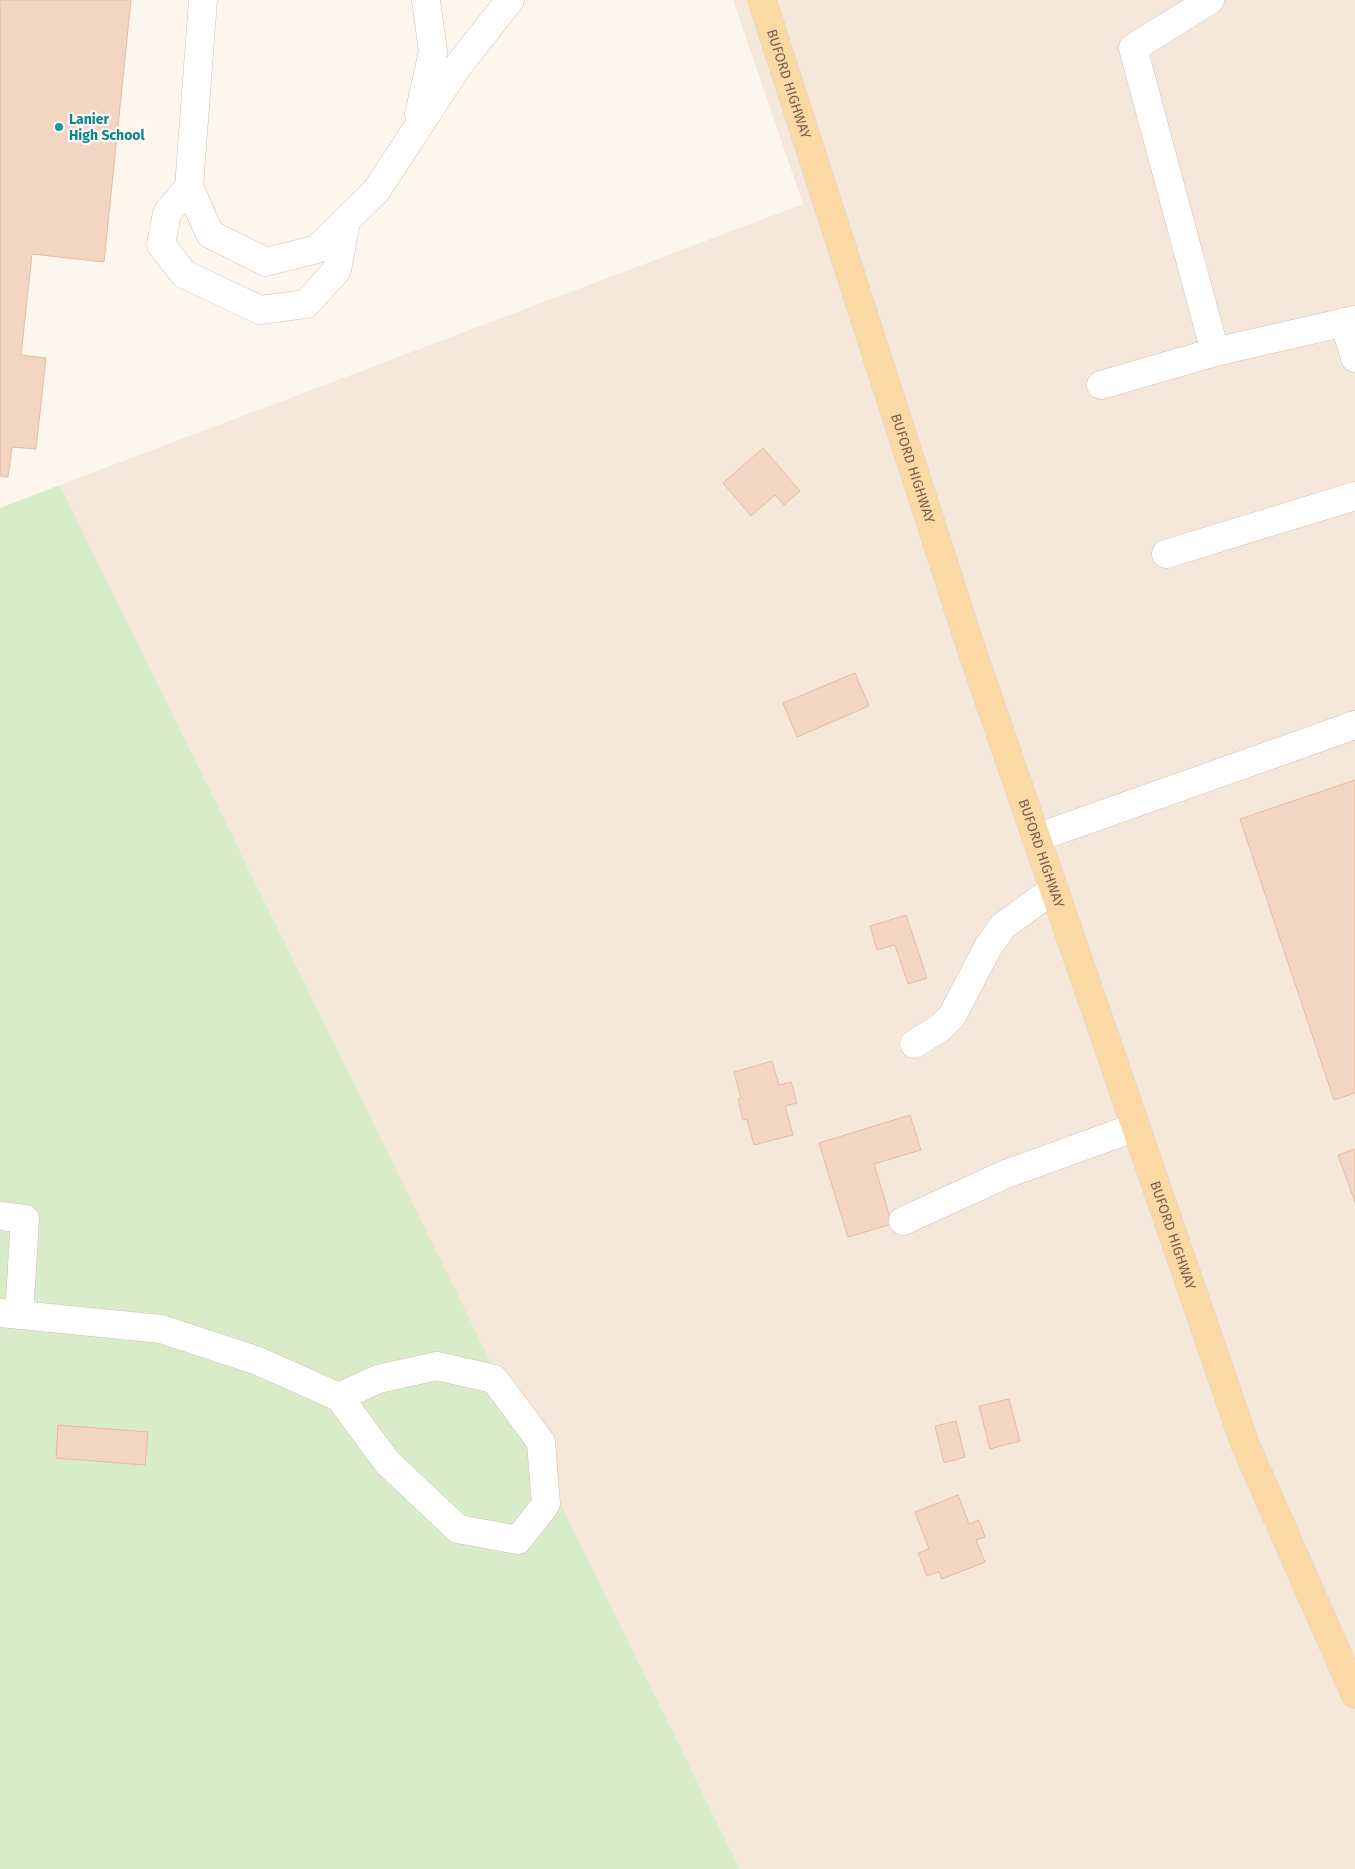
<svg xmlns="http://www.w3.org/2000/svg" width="1355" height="1869" font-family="'Fira Sans',sans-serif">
  <rect width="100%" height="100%" fill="#fdf6ec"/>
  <path fill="#f5e8da" d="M733,0H1355V1869H740L60,485L803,204Z"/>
  <path fill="#d8ecc9" d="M60,485L740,1869H0V508Z"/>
  <path fill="#f3d5c3" stroke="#e6bba3" d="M0,0H131L104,262L32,254L21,355L46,358L36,449L12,447L8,477L0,476Z
    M763,448L800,491L784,505L775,495L751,516L723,483Z
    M855,673L869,706L797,737L783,703Z
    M1355,780V1093L1334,1100L1240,819Z
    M906,915L927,978L908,984L895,945L877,950L870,926Z
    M772,1061L779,1085L791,1082L797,1103L785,1106L793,1135L754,1145L747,1119L743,1120L738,1099L741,1098L734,1072Z
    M910,1115L921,1150L874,1164L892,1224L848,1237L819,1143Z
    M1355,1149V1202L1338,1155Z
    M1009,1399L1020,1441L990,1449L979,1406Z
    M956,1421L965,1457L944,1463L935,1426Z
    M58,1425L148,1432L145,1465L56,1458Z
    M958,1495L969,1524L979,1520L985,1537L976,1540L985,1562L942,1579L939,1572L927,1576L918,1553L929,1549L915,1512Z"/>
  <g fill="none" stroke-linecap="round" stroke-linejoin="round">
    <defs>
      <path id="minor" d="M203,0L189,187L210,234L266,262L317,249L376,191L458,66L510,0
        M1210,0L1133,48L1215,352
        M419,114L433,52L426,0
        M189,187L167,213L161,245L184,274L260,310L306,304L337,270L346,221
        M1344,322L1355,358
        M1101,385L1215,352L1355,320
        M1166,554L1355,496
        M1036,838L1355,725
        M914,1044L940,1028L952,1016L988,947L1003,926L1054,889
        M0,1216L25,1219L19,1315
        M903,1221L1006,1174L1136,1127
        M0,1313L161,1329L258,1361L339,1397L387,1462L458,1529L518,1540L546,1504L541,1442L494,1379L437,1366L378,1379L339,1397"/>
      <g id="major">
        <path id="s1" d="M762,0L972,651L1245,1444L1355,1694"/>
      </g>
    </defs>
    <use href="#minor" stroke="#d1beb0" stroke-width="29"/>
    <use href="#major" stroke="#dad1cd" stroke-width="29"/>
    <use href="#minor" stroke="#fff" stroke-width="28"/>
    <use href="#major" stroke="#fbd9a5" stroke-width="28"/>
  </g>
  <circle fill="#0f9aa8" stroke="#fffaf3" stroke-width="2" cx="59" cy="127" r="5"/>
  <g text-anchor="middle" stroke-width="4.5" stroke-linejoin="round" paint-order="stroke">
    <g font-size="14" fill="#7a5c4d" stroke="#fffaf3">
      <text dy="5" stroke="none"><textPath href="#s1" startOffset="88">BUFORD HIGHWAY</textPath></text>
      <text dy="5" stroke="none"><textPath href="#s1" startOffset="492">BUFORD HIGHWAY</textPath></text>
      <text dy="5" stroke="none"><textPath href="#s1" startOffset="898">BUFORD HIGHWAY</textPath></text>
      <text dy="5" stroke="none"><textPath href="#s1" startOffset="1302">BUFORD HIGHWAY</textPath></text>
    </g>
    <g font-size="14" font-weight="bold" fill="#0d838f" stroke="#fffaf3" text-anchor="start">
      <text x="69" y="124">Lanier<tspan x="69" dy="16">High School</tspan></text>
    </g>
  </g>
</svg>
